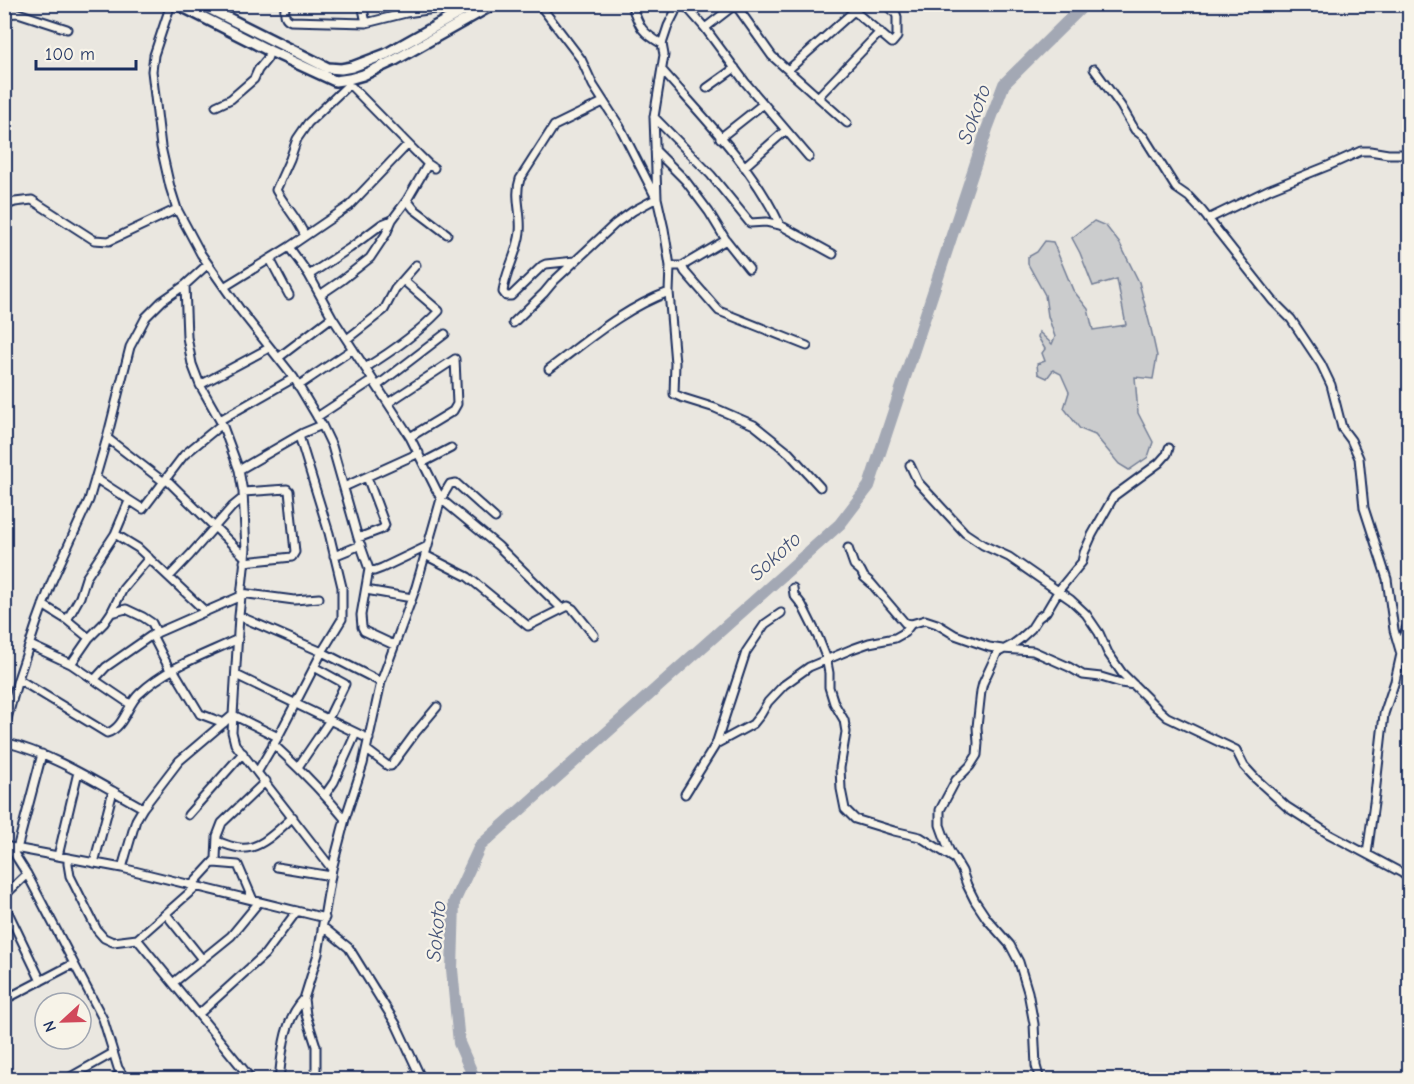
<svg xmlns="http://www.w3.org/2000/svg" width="1414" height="1084" font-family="'Comic Neue',sans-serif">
  <rect width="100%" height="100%" fill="#eae7e0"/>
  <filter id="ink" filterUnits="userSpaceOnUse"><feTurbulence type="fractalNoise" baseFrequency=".0167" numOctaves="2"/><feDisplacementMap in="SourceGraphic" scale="12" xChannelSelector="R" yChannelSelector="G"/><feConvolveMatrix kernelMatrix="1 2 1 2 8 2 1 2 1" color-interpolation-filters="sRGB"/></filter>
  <g filter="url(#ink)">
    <path fill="#cbcccd" stroke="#737e96" stroke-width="1.5" d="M1094,221L1106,226L1120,244L1139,282L1151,329L1157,356L1153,379L1135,377L1138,413L1153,442L1148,457L1129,470L1119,464L1095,435L1080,429L1064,408L1069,392L1061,374L1053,370L1047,378L1038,374L1037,364L1045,361L1042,353L1045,349L1038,337L1039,332L1052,344L1055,337L1048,316L1045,295L1028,264V257L1037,252L1045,241L1053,242L1073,290L1088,309L1093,330L1126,325L1117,279L1093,286L1080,253L1072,238Z"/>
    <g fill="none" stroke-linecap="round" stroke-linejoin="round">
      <path stroke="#a3a8b4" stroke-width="12" d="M475,1080L459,1043L452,969L454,902L480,846L840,524L869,486L987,129L1004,84L1085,4"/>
      <defs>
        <path id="street" d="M171,4L154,55L152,71L161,147L170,187L177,209L201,254L241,311L294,378L322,425L332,446L358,538L369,569L361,615L362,627L364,631L394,645
          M285,4C285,13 283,18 291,21L366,23L406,13L435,9L445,10L458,15
          M362,4L366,23
          M539,4L581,59L593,85L620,127L655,196
          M631,4C640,28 641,32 662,44
          M675,4V12L668,26L662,44L664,55L654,117L657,198L664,229L670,266L669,292L675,363L674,394L683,398L715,408L754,425L789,453L820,487
          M684,4L705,28L745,82L809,157
          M735,4L772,56L847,123
          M846,4L892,43L897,37V17L896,14L885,4
          M4,14L18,13L67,29
          M705,28L736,4
          M1094,69L1121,106L1135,130L1144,137L1176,188L1189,197L1202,211L1273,301L1291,319L1321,364L1331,385L1342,428L1351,440L1359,458L1364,508L1387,579L1394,630L1403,661L1410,669
          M662,70C703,117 754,168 780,225
          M788,70L854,11
          M707,88L735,68
          M818,97L880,32
          M216,106L231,99L254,79L258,70L267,59L270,51
          M654,117L711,175L750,223L766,222L780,225L833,254
          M720,138L763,104
          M655,150L685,180L709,212L726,240L749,269
          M744,167L786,130
          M407,200L414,209L447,234
          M4,206L15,202L32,200L94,240L109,241L177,209
          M1208,219L1270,189L1330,165L1361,151H1370L1388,154H1410
          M305,236C298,219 285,206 276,190L290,159L297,139L308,123L346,87L349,86L352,87L408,144L428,164L434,168
          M289,247L309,275L332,317L410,437L441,499L498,546L562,609
          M270,259L289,295
          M575,261L546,264L542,266L511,296H506L503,292C505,272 518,253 520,232C522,214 514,196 520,179L554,126L603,102
          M670,266H682L726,240
          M682,266L685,272L719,311L807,346
          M309,275L350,248L382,224L392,220
          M185,285L187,337L192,364L200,385L222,424L239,470L243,492L246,549L239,616L233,715L232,732L235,744L332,869
          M224,287L289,247L349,206L408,144
          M320,295L342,280L370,258L386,234L392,220L407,200L428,164
          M513,323L544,293L554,281L615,224L633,211L657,198
          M347,339L384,310L395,289L416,265
          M278,358L332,317
          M365,368C391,352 418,333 439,311L403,280
          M549,369C587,341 624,308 669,292
          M200,385L269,348
          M298,386L353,349
          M377,386L445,334
          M388,403L455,359
          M317,417L373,380
          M220,420L294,378
          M410,437L453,411L457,404L455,359
          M107,438L164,482
          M424,462L451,448
          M910,465L918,482L965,533L983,545L1009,557L1071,600L1086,614L1099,633L1108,653L1122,673L1157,708L1167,717L1236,750L1244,766L1256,779L1287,807L1329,834L1402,873L1410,879
          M239,470L303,433L322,425
          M95,478L143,509L184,455L222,424
          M166,479L245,557
          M344,487L419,453
          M243,492L287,489L289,491L295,552L292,557L244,562
          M115,534L138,548L205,611
          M358,538L382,529L384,527L385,525L367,477
          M848,548L854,565L861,571L864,577L871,583L905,623L911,624L925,620L937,624L955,635L989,647L1002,649L1033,651L1069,667L1083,675L1101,677L1121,683L1134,685
          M425,555L468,577L528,626L568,606L573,609L594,635
          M334,556L361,545
          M369,569L374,571L382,568L428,546
          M169,577L190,555L232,507L243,498
          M793,588L794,595L802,605L818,637L826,657L829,673V687L834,703L844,720L846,732L840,768L841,789L845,809L855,819L894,831L920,837L955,859L962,871L967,885L975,901L987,919L1010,945L1019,962L1028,992L1034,1024L1036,1066L1040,1080
          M366,590L412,598
          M241,593L294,600L319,598
          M43,605L67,620L89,638
          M111,613L126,609L143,617L152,623L157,633
          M239,616L322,652L381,682
          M67,620L80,597L86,578L115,534L129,501
          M152,635L170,670
          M30,645L71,664L130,704
          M1399,647L1410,619
          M71,664L89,638L104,623L111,613L123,589L149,558
          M314,667L345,684L328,719
          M173,669L200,714L224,723
          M236,675L369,739
          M18,679L107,733C124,728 127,705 139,694C167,667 204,655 238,639
          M94,680L106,667L152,635L241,596
          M233,715L278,737
          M4,730L18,679L37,622L52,581L89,500L107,438L130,347L146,317L162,301L185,285L208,264
          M4,742C54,754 99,784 143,808
          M273,744C299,768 323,792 345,819
          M716,744L753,724L761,714L768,702L784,685L809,667L852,649L869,643L895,638L904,633L911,624
          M367,750L388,766H391L416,732L437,707
          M298,767L330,720
          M258,771L278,737L322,652L342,619V587L329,533L300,439V435
          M685,794L716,744L746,652L765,624L781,613
          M325,795L334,782L356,733
          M188,815L243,753
          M217,841C224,844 232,847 240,848C260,851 279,829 293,817
          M4,846L122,868L325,918
          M10,847L27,874L103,1019L118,1068L126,1080
          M17,849L42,754
          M1367,854L1374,803L1384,714L1395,681L1401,654
          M58,856L78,772
          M953,857L949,850L940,825V810L956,780L970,766L977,755L978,743L977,727L981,691L983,683L997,653L1012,645L1020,639L1031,629L1038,618L1046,612L1059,590L1082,562L1084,553L1092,535L1114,496L1159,463L1167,454L1169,448
          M68,858V864L70,876L97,930L104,938L113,942L137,939L197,886
          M94,863L113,791
          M214,863L238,865L253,900
          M277,867L331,876
          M122,868L136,820L143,808L179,761L233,715
          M192,885L216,859L217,836L222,823L266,781
          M4,896L27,874
          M4,904L41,981
          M166,914L202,959
          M323,927L349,948L396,1024L422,1080
          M137,939L252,1080
          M173,983L231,936L259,902
          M4,1000L73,964
          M199,1014L265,954L297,911
          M65,1080L113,1053
          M112,1080L121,1073
          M279,1080C282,1052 284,1020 304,999
          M316,1080V1046L306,1015L304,999L318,954L332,869L345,819L363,764L381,682L416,587L441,499L450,484L456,483L495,518"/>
        <path id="secondary" d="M177,4L270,51L335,81L349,79L363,75L395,60L494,4
          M200,4L328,68L341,69L352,67L386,54L475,4"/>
      </defs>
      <use href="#street" stroke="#1b2f5e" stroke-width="11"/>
      <use href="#secondary" stroke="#1b2f5e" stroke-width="14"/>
      <use href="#street" stroke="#f7f3e8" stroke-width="7"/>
      <use href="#secondary" stroke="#f7f3e8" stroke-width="9"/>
    </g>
  </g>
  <g text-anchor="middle" stroke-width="4.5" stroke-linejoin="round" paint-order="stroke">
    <g font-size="21" font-style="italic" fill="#445378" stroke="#f7f3e8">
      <text transform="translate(974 114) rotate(-70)" y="7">Sokoto</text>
      <text transform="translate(775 556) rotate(-42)" y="7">Sokoto</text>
      <text transform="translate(436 931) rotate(-85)" y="7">Sokoto</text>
    </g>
  </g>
  <rect width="1414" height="1084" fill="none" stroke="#f7f3e8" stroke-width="24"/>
  <rect x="12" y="12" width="1390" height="1060" fill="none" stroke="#1b2f5e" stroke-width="2" filter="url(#ink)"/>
  <g transform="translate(63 1021) rotate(248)"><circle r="28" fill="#f7f3e8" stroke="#9fa5b1" stroke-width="1.5"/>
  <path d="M0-4.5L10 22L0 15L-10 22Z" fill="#d1495b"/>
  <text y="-9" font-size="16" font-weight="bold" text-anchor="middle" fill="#1b2f5e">N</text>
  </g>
  <path d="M36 60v9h100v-9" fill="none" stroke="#1b2f5e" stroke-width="3"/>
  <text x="45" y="60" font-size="18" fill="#1b2f5e" stroke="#f7f3e8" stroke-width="4.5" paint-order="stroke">100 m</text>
</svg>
